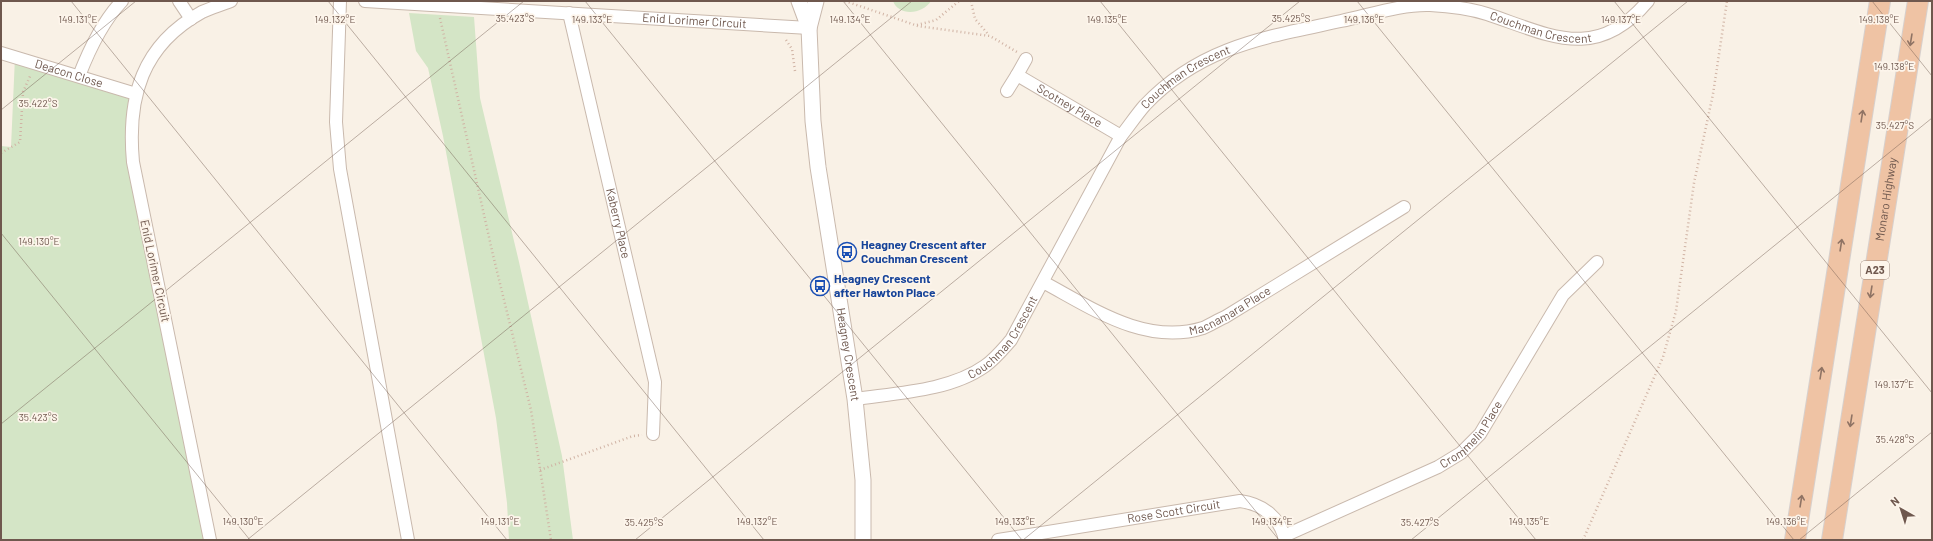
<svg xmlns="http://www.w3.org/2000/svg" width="1933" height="541" font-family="Barlow,sans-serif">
  <rect width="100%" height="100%" fill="#f9f1e6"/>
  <path fill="#d4e5c6" d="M893,1H931C923,14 899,17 893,1Z
    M409,13L474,17L480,98L519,262L562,456L573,540H509L507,503L496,418L443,136L428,68L416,51Z
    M15,57L136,94L130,134L210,540H1V146L11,147Z"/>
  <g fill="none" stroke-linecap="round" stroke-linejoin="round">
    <defs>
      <g id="minor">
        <path d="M179,1L191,19"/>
        <path d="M340,1L336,122L340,169L408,540"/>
        <path id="s1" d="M365,1L809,28"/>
        <path id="s2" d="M569,13L655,382L653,434"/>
        <path id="s3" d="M1,53L136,94"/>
        <path id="s4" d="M1026,59L1017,75L1121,136"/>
        <path d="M79,76C89,50 102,22 122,1"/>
        <path d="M1007,91L1017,75"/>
        <path id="s5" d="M1043,282C1092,308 1145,346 1203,328C1210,325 1218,320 1225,317L1404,207"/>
        <path id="s6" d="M855,399C896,393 950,391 985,366C995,359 1003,349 1011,340L1121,136C1129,126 1137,114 1145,105C1201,46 1267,37 1341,21C1370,15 1401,4 1430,5C1450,6 1468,8 1487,14C1550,35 1596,63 1648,1"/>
        <path id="s7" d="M1284,536L1438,467L1461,453L1480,434L1563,295L1597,262"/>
        <path d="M210,540L133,162C127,97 142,45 202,12C211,8 221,5 231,1"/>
        <path id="s8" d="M998,540L1240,501C1262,504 1280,517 1285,540"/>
      </g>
      <g id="tertiary">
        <path id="s9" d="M799,1L809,28L813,121L818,167L855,399L863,480V540"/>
        <path d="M809,28L816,1"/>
      </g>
      <g id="trunk">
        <path d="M1795,540L1880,1"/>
        <path id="s10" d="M1832,540L1918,1"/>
      </g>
    </defs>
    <use href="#minor" stroke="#c9b9ad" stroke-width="14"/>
    <use href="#tertiary" stroke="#c9b9ad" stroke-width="17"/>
    <use href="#trunk" stroke="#d7d0cd" stroke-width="22"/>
    <path stroke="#d0b3a4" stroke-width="2.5" stroke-dasharray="1 3" stroke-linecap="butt" d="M845,1L918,26L990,36L1017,52
      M971,1L975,19L988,34
      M440,18L493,255L531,410L551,540
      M917,25L936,20L959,1
      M786,40L792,49L795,71
      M1,153L20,142L23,92L31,74
      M540,470L633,436L642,435
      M1583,540L1663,357L1676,311L1694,183L1713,94L1727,1"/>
    <use href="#minor" stroke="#fff" stroke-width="12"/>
    <use href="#tertiary" stroke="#fff" stroke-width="15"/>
    <use href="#trunk" stroke="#efc3a4" stroke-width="20"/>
  </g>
  <defs><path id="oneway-shaft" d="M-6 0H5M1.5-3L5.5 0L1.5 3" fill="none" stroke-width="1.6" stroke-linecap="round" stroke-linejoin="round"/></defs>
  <g stroke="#8f7364">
    <use href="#oneway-shaft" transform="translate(1911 40) rotate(99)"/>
    <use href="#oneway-shaft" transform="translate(1862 116) rotate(-81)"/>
    <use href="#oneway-shaft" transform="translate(1841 245) rotate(-81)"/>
    <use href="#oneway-shaft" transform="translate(1871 292) rotate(99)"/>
    <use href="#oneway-shaft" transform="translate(1821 373) rotate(-81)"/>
    <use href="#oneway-shaft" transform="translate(1851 421) rotate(99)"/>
    <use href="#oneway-shaft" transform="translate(1801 501) rotate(-81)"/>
  </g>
  <path fill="none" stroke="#6f584e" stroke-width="1" stroke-opacity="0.45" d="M71,1L507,540M328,1L764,540M585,1L1022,540M843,1L1279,540M1100,1L1536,540M1357,1L1794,540M1614,1L1932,393M1872,1L1932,76M1,110L136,1M1,233L250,540M1,424L524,1M247,540L912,1M635,540L1300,1M1023,540L1688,1M1411,540L1932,118M1799,540L1932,432"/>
  <defs>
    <symbol id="bus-ring" viewBox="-11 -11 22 22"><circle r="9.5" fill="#fdf5eb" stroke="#1a4fb4" stroke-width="1.5"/><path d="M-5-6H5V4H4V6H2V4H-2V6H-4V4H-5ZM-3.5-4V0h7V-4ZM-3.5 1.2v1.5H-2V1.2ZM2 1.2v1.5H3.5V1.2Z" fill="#1a4fb4"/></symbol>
  </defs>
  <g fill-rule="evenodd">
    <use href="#bus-ring" x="836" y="241" width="22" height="22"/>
    <use href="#bus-ring" x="809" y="275" width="22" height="22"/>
  </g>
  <g text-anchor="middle" stroke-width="3.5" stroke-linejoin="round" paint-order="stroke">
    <rect fill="#fdf5eb" stroke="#9a877d" stroke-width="1" x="1861" y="261" width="28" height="18" rx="3"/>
    <g font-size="11" font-weight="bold" fill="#6f584e">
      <text x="1875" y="274">A23</text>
    </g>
    <g font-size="12" fill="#6f584e" stroke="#fdf5eb">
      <text dy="4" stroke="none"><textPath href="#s1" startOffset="330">Enid Lorimer Circuit</textPath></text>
      <text dy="4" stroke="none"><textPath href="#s6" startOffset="865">Couchman Crescent</textPath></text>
      <text dy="4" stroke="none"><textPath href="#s3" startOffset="71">Deacon Close</textPath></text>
      <text dy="4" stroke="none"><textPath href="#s6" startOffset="493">Couchman Crescent</textPath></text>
      <text dy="4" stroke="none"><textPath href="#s4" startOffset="79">Scotney Place</textPath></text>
      <text dy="4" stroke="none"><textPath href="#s10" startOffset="345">Monaro Highway</textPath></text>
      <text dy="4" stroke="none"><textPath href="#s2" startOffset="216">Kaberry Place</textPath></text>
      <text transform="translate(155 271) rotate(78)" y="4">Enid Lorimer Circuit</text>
      <text dy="4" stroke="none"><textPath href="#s5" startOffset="203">Macnamara Place</textPath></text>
      <text dy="4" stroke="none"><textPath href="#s6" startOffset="169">Couchman Crescent</textPath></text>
      <text dy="4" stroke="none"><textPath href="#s9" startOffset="358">Heagney Crescent</textPath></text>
      <text dy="4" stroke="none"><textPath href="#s7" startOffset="216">Crommelin Place</textPath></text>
      <text dy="4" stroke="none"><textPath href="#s8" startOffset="178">Rose Scott Circuit</textPath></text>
    </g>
    <g font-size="12" font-weight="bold" fill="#164399" stroke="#fdf5eb" text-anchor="start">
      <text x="861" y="249">Heagney Crescent after<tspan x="861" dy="14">Couchman Crescent</tspan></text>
      <text x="834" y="283">Heagney Crescent<tspan x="834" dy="14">after Hawton Place</tspan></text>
    </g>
  </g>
  <g font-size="10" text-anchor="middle" fill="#6f584e" stroke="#fdf5eb" stroke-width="3.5" stroke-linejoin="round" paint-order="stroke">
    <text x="1291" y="22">35.425°S</text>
    <text x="515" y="22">35.423°S</text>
    <text x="1107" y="23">149.135°E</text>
    <text x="1621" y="23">149.137°E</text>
    <text x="1879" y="23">149.138°E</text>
    <text x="78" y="23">149.131°E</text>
    <text x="335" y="23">149.132°E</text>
    <text x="592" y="23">149.133°E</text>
    <text x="850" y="23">149.134°E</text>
    <text x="1364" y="23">149.136°E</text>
    <text x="1894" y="70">149.138°E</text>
    <text x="38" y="107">35.422°S</text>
    <text x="1895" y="129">35.427°S</text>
    <text x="39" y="245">149.130°E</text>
    <text x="1894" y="388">149.137°E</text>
    <text x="38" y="421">35.423°S</text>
    <text x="1895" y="443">35.428°S</text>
    <text x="243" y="525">149.130°E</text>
    <text x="500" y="525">149.131°E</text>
    <text x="757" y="525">149.132°E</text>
    <text x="1015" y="525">149.133°E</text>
    <text x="1272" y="525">149.134°E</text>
    <text x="1529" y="525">149.135°E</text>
    <text x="1786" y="525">149.136°E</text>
    <text x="644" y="526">35.425°S</text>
    <text x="1420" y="526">35.427°S</text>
  </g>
  <rect width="1933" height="541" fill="none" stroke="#6f584e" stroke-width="4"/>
  <g transform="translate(1901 509) rotate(321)" stroke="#fdf5eb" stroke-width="3" paint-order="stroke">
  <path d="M0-3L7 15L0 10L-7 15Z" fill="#6f584e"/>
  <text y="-6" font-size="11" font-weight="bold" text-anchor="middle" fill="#6f584e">N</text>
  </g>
</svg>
